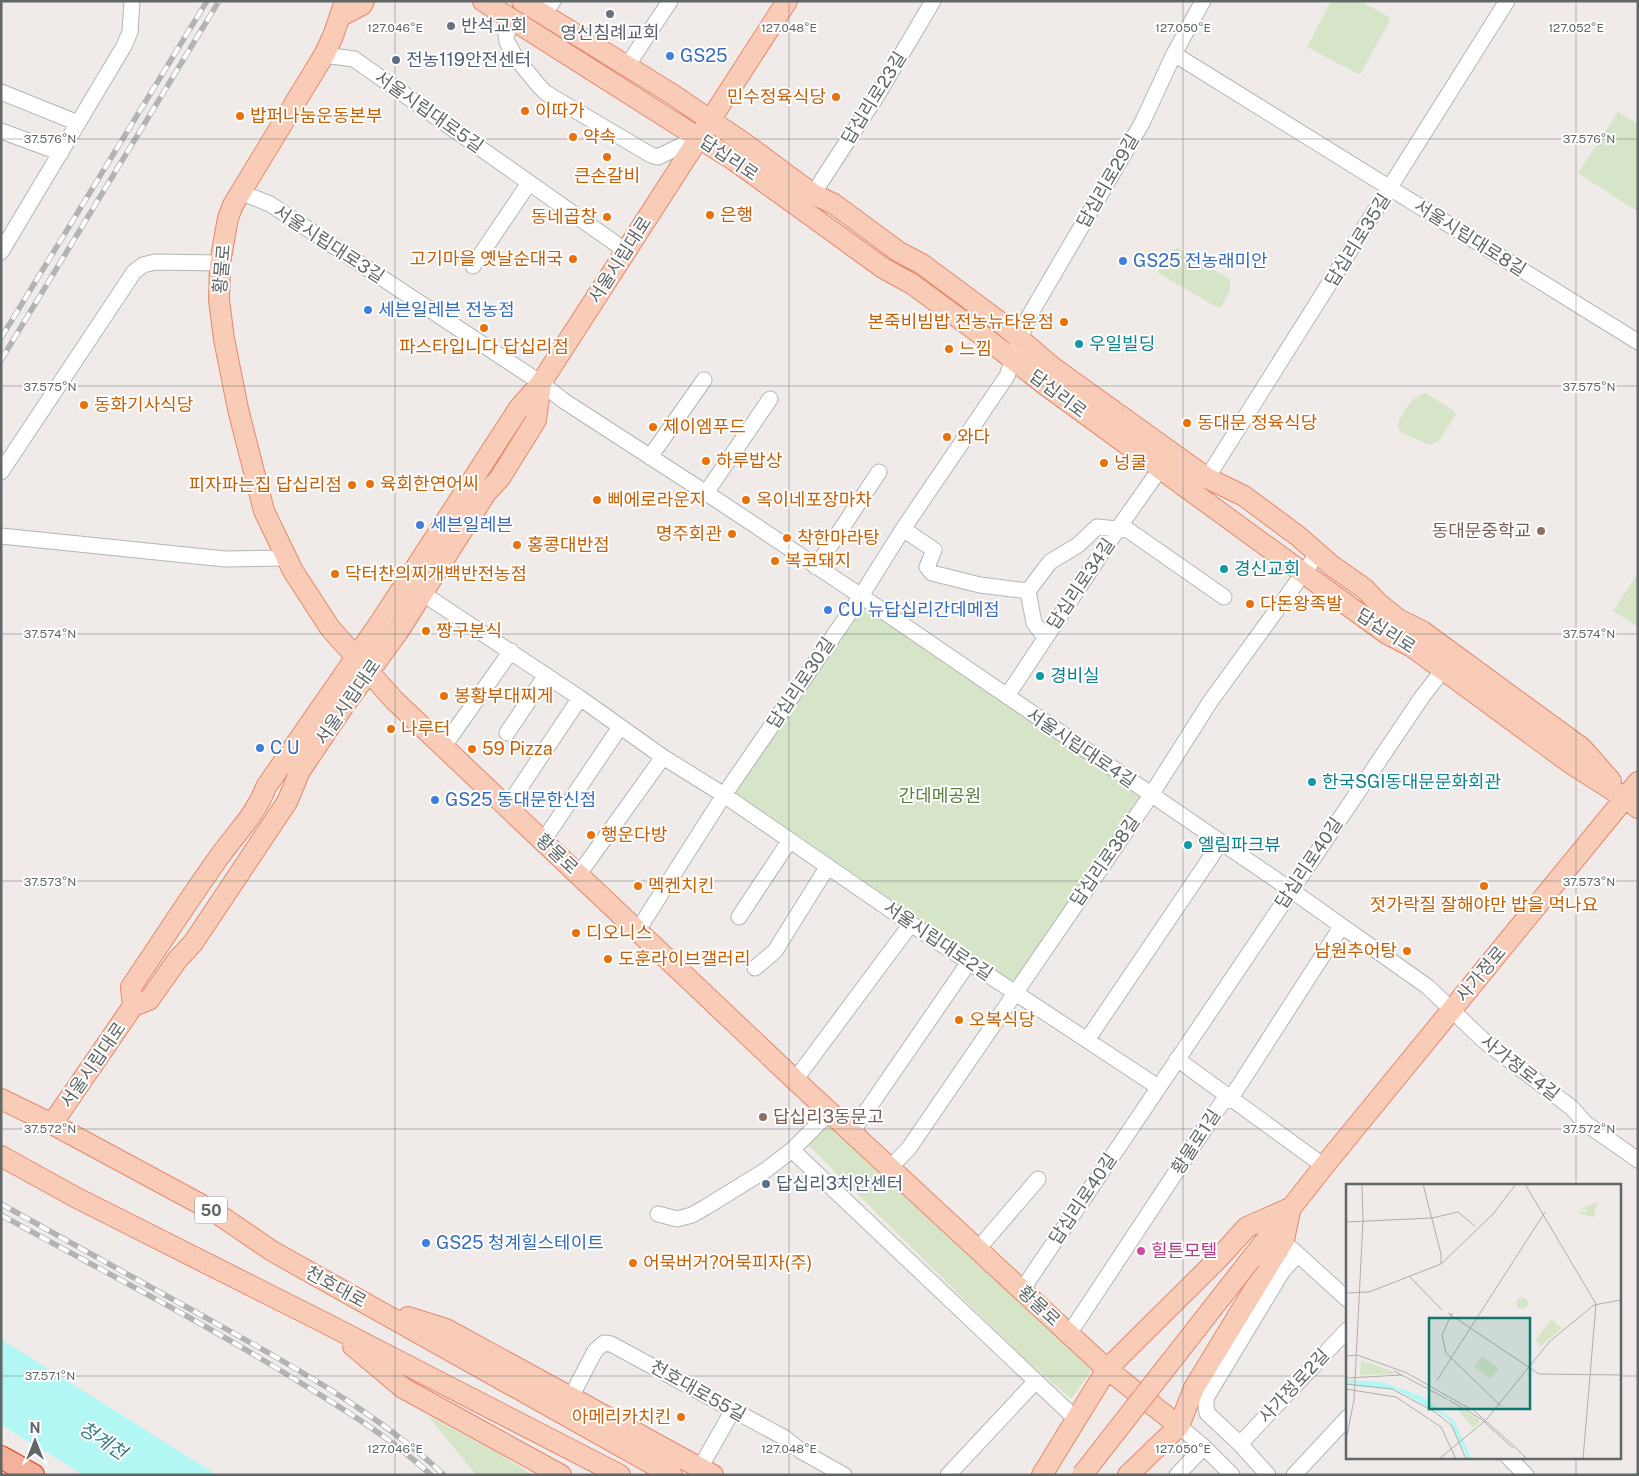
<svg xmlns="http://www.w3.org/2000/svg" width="1639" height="1476" font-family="'Public Sans','Noto Sans KR',sans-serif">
  <rect width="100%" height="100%" fill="#f0ebe9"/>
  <path fill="#d6e5c8" d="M1331,1H1360L1391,18L1360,75L1307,47Z
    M1618,112L1638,124V212L1578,173Z
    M1178,248L1230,279V291L1220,309L1158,273L1165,253Z
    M1425,393L1453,410L1456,415L1438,442L1429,445L1401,432L1398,428C1399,415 1412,396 1425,393Z
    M1638,573V627L1613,611Z
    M864,606L1145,798L1016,985L735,793Z
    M824,1122L1095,1366L1071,1399L1013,1348L807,1144Z
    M428,1416L492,1450L533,1475H476Z"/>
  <path fill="#b2f7f3" d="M1,1339L217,1475H84L1,1425Z"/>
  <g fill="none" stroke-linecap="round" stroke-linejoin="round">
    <defs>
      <path id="minor" d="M544,15L553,1
        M514,20L506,35L507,42L516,58L539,86L546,93L651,155L658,157L699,137
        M1174,54L1638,342
        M324,55L354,59L626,251
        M627,66L670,1
        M1,92L78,123
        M1,131L61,153
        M240,192L270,204L541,383L564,401L720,502L861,596L1291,890L1428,987L1483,1040L1572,1108L1585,1123L1638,1160
        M813,194L878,94L933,1
        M1,252L124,46L130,32L132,1
        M473,266L529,183
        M650,457L704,380
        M1,472L134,272L143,265L155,262L220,263
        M1207,478L1507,1
        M706,493L770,399
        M903,529L934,550L927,567L932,573L980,585L1028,591
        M1,536L225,559L286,558
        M816,567L879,472
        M422,593L580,698L663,757L724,795L911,924L1158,1087
        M1045,637L1034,623L1028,591L1050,562L1078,545L1097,527L1128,530L1224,597
        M1007,696L1117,530L1160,469
        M507,733L546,675
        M444,746L511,651
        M507,807L580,698
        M543,841L620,727
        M579,874L663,757
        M739,917L790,840
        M638,930L724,795L861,596L903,529L1007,376L1028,318L1142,123L1174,54L1203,1
        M755,968L775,951L828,866
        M1087,1040L1221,842
        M1177,1059L1324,1166
        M795,1080L911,924
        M852,1132L969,962
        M792,1150L1077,1420
        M890,1168L909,1148L1151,795L1210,702L1318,553
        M658,1214L677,1219L692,1215L706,1207L766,1170L792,1150L830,1112
        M978,1249L1038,1179
        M1292,1249L1348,1300
        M1022,1290L1422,697L1443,670
        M1069,1334L1221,1104L1231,1098L1341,927
        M571,1397L595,1351L604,1343L611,1344L785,1438L801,1451L844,1475
        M1179,1426L1204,1447L1232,1475
        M1240,1444L1348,1329
        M1508,1457L1526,1475
        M700,1468L733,1410
        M948,1475L1035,1382
        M1177,1475L1204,1447
        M1268,1475L1240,1444L1207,1413L1206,1406V1398L1282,1272L1297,1255
        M1294,1475L1348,1417"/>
      <path id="major" d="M345,1L333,36L324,55L233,205L228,218L220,263L219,300L224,339L238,409L264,511L293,571L330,628L394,700L795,1080L1069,1334L1107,1369L1179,1426
        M483,1L735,161L883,268L912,284L987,339L1044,384L1387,634L1412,647L1570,763L1625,798L1638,808
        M522,1L672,94L747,145L813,194L834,204L899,252L922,264L1000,322L1055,369L1207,478L1244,496L1298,536L1331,565L1365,589L1377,602L1398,619L1422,631L1582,748L1611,781
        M341,16L362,5L364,1
        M133,1006L131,987C161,943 190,897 222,853C238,831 256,814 266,787L381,621L519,408L541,383L787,1
        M1,1099L52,1124L215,1212L272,1251L672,1475
        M52,1124L133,1006L149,1000L178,959L193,943L287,802L300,771L343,707L398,632L486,493L500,478L536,420L541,383
        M1,1156L75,1197L325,1323L620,1475
        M1251,1259L1324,1166L1638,782
        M408,1317L446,1329L713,1475
        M353,1346L403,1388L561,1475
        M1042,1475L1107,1369L1218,1259L1247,1227L1290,1208
        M1128,1475L1179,1426L1194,1388L1284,1240L1290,1211"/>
      <path id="highway" d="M1,1457L33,1475"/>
    </defs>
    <use href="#minor" stroke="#b1b6b6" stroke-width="17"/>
    <use href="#major" stroke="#e5886d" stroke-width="22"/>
    <use href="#highway" stroke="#e33d16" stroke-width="24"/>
    <use href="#minor" stroke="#fff" stroke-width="15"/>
    <use href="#major" stroke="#f8ccb6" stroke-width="20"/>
    <use href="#highway" stroke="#f4b29c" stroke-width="22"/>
    <defs>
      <path id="rail" d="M1,338L207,1
        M1,360L219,1
        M1,1204C71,1243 141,1282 210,1320C289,1364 378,1413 444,1475
        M1,1215C97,1268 195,1318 288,1375C337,1405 389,1436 431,1475"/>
    </defs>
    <use href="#rail" stroke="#b2b3b3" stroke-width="5.5"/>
    <use href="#rail" stroke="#fff" stroke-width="4" stroke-dasharray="11" stroke-linecap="butt"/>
    <defs>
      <path id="major-bridge" d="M1082,1475L1251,1259"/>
    </defs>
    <use href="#major-bridge" stroke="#e5886d" stroke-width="22" stroke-linecap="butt"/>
    <use href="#major-bridge" stroke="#f8ccb6" stroke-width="20"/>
  </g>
  <path fill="none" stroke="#606767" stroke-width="1" stroke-opacity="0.45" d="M395,1V1475M789,1V1475M1183,1V1475M1576,1V1185M1,139H1638M1,386H1638M1,634H1638M1,881H1638M1,1129H1638M1,1376H1348M1620,1376H1638M1576,1457V1475"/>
  <g fill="#6b7280" stroke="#fff" stroke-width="2">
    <circle cx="610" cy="14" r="5"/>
    <circle cx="451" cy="26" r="5"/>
  </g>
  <g fill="#3f7fe0" stroke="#fff" stroke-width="2">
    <circle cx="670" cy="56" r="5"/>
    <circle cx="1123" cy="261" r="5"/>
    <circle cx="368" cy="310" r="5"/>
    <circle cx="420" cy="525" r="5"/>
    <circle cx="828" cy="610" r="5"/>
    <circle cx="260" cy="748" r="5"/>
    <circle cx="435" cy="800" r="5"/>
    <circle cx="426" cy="1243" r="5"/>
  </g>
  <g fill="#5c6f8a" stroke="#fff" stroke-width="2">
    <circle cx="396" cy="60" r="5"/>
    <circle cx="766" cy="1184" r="5"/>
  </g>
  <g fill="#e8710a" stroke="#fff" stroke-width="2">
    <circle cx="836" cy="97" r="5"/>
    <circle cx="525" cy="111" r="5"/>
    <circle cx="240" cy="116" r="5"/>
    <circle cx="573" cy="137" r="5"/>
    <circle cx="607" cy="157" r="5"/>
    <circle cx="710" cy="215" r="5"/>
    <circle cx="607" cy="217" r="5"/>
    <circle cx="573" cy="259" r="5"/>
    <circle cx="1064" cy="322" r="5"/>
    <circle cx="484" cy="328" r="5"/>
    <circle cx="949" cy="349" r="5"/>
    <circle cx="84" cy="405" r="5"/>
    <circle cx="1187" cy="423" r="5"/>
    <circle cx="653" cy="427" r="5"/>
    <circle cx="947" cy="437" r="5"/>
    <circle cx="706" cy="461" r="5"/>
    <circle cx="1104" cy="463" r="5"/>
    <circle cx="370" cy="484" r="5"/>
    <circle cx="352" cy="485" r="5"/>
    <circle cx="597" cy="500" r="5"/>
    <circle cx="746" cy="500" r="5"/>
    <circle cx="732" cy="534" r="5"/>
    <circle cx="787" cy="538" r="5"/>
    <circle cx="517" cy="545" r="5"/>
    <circle cx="775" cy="561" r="5"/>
    <circle cx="335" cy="574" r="5"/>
    <circle cx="1250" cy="604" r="5"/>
    <circle cx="426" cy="631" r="5"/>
    <circle cx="444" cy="696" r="5"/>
    <circle cx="391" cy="729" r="5"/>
    <circle cx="472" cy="749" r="5"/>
    <circle cx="591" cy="835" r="5"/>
    <circle cx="638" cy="886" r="5"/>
    <circle cx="1484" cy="886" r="5"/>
    <circle cx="576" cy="933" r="5"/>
    <circle cx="1407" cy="951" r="5"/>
    <circle cx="608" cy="959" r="5"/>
    <circle cx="959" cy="1020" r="5"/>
    <circle cx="633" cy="1263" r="5"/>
    <circle cx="681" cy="1417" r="5"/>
  </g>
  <g fill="#0f9aa8" stroke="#fff" stroke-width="2">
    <circle cx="1079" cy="344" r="5"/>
    <circle cx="1224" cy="569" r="5"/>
    <circle cx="1040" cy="676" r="5"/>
    <circle cx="1312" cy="782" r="5"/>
    <circle cx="1188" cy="845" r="5"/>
  </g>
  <g fill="#8d6e63" stroke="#fff" stroke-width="2">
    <circle cx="1541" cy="531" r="5"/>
    <circle cx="763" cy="1117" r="5"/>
  </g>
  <circle fill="#d1479c" stroke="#fff" stroke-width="2" cx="1141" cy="1251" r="5"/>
  <g text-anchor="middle" stroke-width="4" stroke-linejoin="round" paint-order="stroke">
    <rect fill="#fff" stroke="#909595" stroke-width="1" x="195" y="1196.5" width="32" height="27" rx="4"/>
    <g font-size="16" font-weight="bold" fill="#606767">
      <text x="211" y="1216">50</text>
    </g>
    <g font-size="18" fill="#5b616d" stroke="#fff" text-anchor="start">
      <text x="461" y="32">반석교회</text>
      <text x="610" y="39" text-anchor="middle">영신침례교회</text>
    </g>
    <g font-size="18" fill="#366cbe" stroke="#fff" text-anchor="start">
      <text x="680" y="62">GS25</text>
      <text x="1133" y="267">GS25 전농래미안</text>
      <text x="378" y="316">세븐일레븐 전농점</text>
      <text x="430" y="531">세븐일레븐</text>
      <text x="838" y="616">CU 뉴답십리간데메점</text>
      <text x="270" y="754">C U</text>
      <text x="445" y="806">GS25 동대문한신점</text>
      <text x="436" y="1249">GS25 청계힐스테이트</text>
    </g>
    <g font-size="18" fill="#4e5e75" stroke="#fff" text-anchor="start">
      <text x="406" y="66">전농119안전센터</text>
      <text x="776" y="1190">답십리3치안센터</text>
    </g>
    <g font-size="18" fill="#c56008" stroke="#fff" text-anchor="start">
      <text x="826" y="103" text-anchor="end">민수정육식당</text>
      <text x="535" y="117">이따가</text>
      <text x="250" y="122">밥퍼나눔운동본부</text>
      <text x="583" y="143">약속</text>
      <text x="607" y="182" text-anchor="middle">큰손갈비</text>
      <text x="720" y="221">은행</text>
      <text x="597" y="223" text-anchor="end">동네곱창</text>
      <text x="563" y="265" text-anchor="end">고기마을 옛날순대국</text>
      <text x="1054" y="328" text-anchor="end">본죽비빔밥 전농뉴타운점</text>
      <text x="484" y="353" text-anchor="middle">파스타입니다 답십리점</text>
      <text x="959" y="355">느낌</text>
      <text x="94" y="411">동화기사식당</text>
      <text x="1197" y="429">동대문 정육식당</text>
      <text x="663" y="433">제이엠푸드</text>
      <text x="957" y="443">와다</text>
      <text x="716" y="467">하루밥상</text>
      <text x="1114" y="469">넝쿨</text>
      <text x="380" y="490">육회한연어씨</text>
      <text x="342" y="491" text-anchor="end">피자파는집 답십리점</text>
      <text x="607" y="506">삐에로라운지</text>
      <text x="756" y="506">옥이네포장마차</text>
      <text x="722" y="540" text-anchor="end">명주회관</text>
      <text x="797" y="544">착한마라탕</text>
      <text x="527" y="551">홍콩대반점</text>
      <text x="785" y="567">복코돼지</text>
      <text x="345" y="580">닥터찬의찌개백반전농점</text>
      <text x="1260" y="610">다돈왕족발</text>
      <text x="436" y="637">짱구분식</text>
      <text x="454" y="702">봉황부대찌게</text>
      <text x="401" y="735">나루터</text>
      <text x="482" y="755">59 Pizza</text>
      <text x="601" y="841">행운다방</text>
      <text x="648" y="892">멕켄치킨</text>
      <text x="1484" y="911" text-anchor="middle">젓가락질 잘해야만 밥을 먹나요</text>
      <text x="586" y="939">디오니스</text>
      <text x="1397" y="957" text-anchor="end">남원추어탕</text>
      <text x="618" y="965">도훈라이브갤러리</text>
      <text x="969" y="1026">오복식당</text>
      <text x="643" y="1269">어묵버거?어묵피자(주)</text>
      <text x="671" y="1423" text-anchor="end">아메리카치킨</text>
    </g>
    <g font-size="18" fill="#606767" stroke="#fff">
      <text transform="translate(874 98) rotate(-58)" y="6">답십리로23길</text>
      <text transform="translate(429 112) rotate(35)" y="6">서울시립대로5길</text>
      <text transform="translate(729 158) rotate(34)" y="6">답십리로</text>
      <text transform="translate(1108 181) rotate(-60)" y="6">답십리로29길</text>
      <text transform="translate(1470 238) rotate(32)" y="6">서울시립대로8길</text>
      <text transform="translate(1358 240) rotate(-58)" y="6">답십리로35길</text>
      <text transform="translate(329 244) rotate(33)" y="6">서울시립대로3길</text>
      <text transform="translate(620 260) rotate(-57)" y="6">서울시립대로</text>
      <text transform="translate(222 269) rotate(-85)" y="6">황물로</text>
      <text transform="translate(1058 394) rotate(37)" y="6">답십리로</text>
      <text transform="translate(1081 584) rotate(-56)" y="6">답십리로34길</text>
      <text transform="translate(1386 631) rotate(33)" y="6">답십리로</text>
      <text transform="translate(801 683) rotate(-56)" y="6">답십리로30길</text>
      <text transform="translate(348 702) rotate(-55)" y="6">서울시립대로</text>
      <text transform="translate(1081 748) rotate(34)" y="6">서울시립대로4길</text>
      <text transform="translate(557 854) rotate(43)" y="6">황물로</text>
      <text transform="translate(1105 861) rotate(-55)" y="6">답십리로38길</text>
      <text transform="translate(1309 863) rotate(-56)" y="6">답십리로40길</text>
      <text transform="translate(938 941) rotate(34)" y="6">서울시립대로2길</text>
      <text transform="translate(1481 974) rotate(-50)" y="6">사가정로</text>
      <text transform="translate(93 1065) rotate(-55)" y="6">서울시립대로</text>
      <text transform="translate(1520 1068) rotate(38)" y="6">사가정로4길</text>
      <text transform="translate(1196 1142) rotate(-57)" y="6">황물로1길</text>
      <text transform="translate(1083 1199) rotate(-56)" y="6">답십리로40길</text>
      <text transform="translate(336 1287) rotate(29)" y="6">천호대로</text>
      <text transform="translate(1039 1306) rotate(43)" y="6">황물로</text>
      <text transform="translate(1294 1386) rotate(-47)" y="6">사가정로2길</text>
      <text transform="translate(698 1391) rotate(29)" y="6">천호대로55길</text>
    </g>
    <g font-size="18" fill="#0d838f" stroke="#fff" text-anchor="start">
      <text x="1089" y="350">우일빌딩</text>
      <text x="1234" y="575">경신교회</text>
      <text x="1050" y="682">경비실</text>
      <text x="1322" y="788">한국SGI동대문문화회관</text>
      <text x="1198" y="851">엘림파크뷰</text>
    </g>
    <g font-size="18" fill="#785e54" stroke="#fff" text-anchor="end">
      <text x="1531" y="537">동대문중학교</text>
      <text x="773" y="1123" text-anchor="start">답십리3동문고</text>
    </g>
    <g font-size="18" fill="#5c803e" stroke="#fff">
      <text x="940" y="802">간데메공원</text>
    </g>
    <g font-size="18" fill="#b23c85" stroke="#fff" text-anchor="start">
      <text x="1151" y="1257">힐튼모텔</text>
    </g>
    <g font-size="19" font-style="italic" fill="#3d7e7f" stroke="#fff">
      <text transform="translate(103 1440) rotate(33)" y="7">청계천</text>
    </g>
  </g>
  <g transform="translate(1346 1184)">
    <rect width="275" height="275" fill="#f0ebe9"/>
    <path d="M251,18L248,33L233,30L234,27L240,28V25H234ZM170 119a6 6 0 1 1 12 0a6 6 0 1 1-12 0ZM205,135L216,144L195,162L189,157ZM136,172L153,184L145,195L128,183ZM15,176L48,188V190L14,191ZM109,222L132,235L134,238L127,244Z" fill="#d6e5c8"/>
    <path d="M0,196L36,198L75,212L108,236L126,275H122L105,239L97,231L51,206L0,201Z" fill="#b2f7f3"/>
    <path fill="none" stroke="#adaead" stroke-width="1" d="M77,0L95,70V80M179,0L250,120L237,275M0,38L86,34L112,28L129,42M63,92L96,126M0,109L23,108L95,80L147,30L170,0M102,129L193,190L275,191M106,129L96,151L100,169L155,222M0,172L11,171L61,189L126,226M48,187L101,215M0,194L56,191M91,196L199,28M0,200L46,205L89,228L106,242L120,275M0,205L50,213L95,243L110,275M103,216L135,235L167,264M125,224L168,262M0,256L8,216L17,37L16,0M167,261L181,275M93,275L140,236L204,157L248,121L275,116"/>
    <path fill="#0f766e" fill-opacity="0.15" stroke="#0f766e" stroke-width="2.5" d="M83,134H184V225H83Z"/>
    <rect width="275" height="275" fill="none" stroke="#606767" stroke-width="2.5"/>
  </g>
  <g font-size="12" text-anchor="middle" fill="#606767" stroke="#fff" stroke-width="4" stroke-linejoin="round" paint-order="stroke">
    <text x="395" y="32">127.046°E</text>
    <text x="789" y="32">127.048°E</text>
    <text x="1183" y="32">127.050°E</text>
    <text x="1576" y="32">127.052°E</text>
    <text x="50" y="143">37.576°N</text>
    <text x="1589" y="143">37.576°N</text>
    <text x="50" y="391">37.575°N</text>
    <text x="1589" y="391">37.575°N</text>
    <text x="50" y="638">37.574°N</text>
    <text x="1589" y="638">37.574°N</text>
    <text x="50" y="886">37.573°N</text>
    <text x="1589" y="886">37.573°N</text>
    <text x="50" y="1133">37.572°N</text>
    <text x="1589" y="1133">37.572°N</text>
    <text x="50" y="1380">37.571°N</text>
    <text x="395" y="1453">127.046°E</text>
    <text x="789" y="1453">127.048°E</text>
    <text x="1183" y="1453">127.050°E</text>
  </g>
  <rect width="1639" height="1476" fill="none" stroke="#606767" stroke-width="5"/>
  <g transform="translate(35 1441)" stroke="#ffffff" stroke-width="4" paint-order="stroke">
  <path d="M0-4L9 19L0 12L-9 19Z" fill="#606767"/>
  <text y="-8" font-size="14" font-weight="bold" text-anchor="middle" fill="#606767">N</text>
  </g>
</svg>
